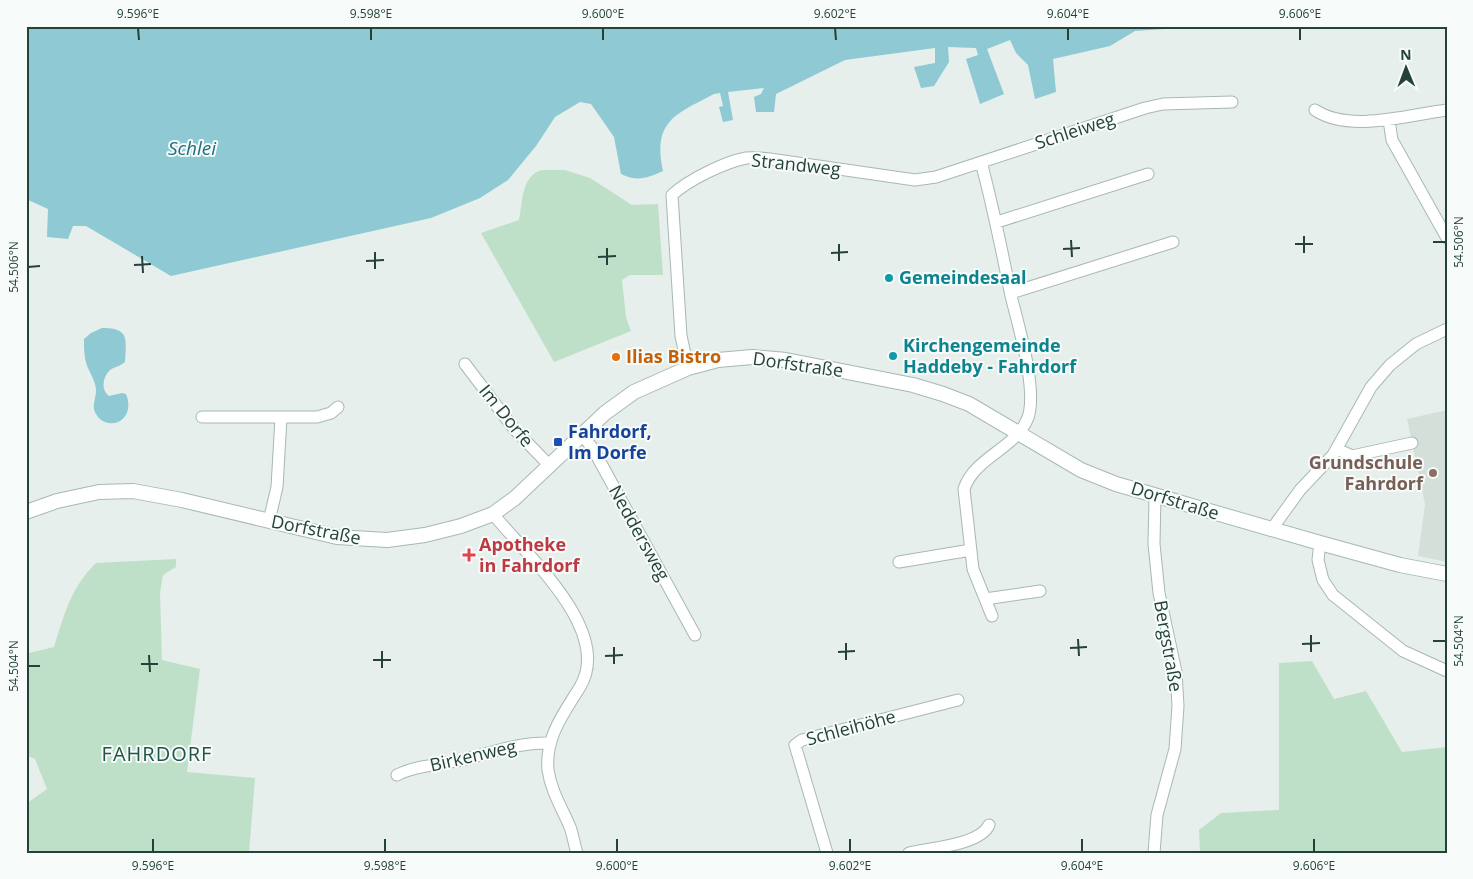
<svg xmlns="http://www.w3.org/2000/svg" width="1473" height="879" font-family="'Open Sans',sans-serif">
  <rect width="100%" height="100%" fill="#e6efeb"/>
  <path fill="#d4dfda" d="M1447,410V562L1418,556L1425,504L1407,419Z"/>
  <path fill="#bfe0c8" d="M542,170H565L590,178L632,205L658,204L663,275H630L622,280L626,317L631,331L554,362L481,233L519,220C523,201 521,176 542,170Z
    M176,559V567L163,575L160,593L162,660L200,669L187,772L255,778L249,853H32L30,849L26,851V804L47,789L35,759L26,755V657L29,653L54,647C64,615 71,587 96,563Z
    M1312,661L1334,699L1366,691L1402,752L1447,747V853H1200L1199,830L1221,813L1279,810V663Z"/>
  <path fill="#8ec9d4" d="M26,26H1210L1135,31L1110,46L1053,59L1056,92L1035,99L1028,65L1016,53L1010,40L987,49L1004,94L980,104L966,59L978,55L976,48L948,47L949,62L934,86L921,88L914,67L935,63V48L845,60L776,94L774,112H756L754,97L761,94L764,88L728,92L733,120L723,122L719,107L723,106L720,93L714,94C676,114 652,121 663,171C647,178 638,182 621,174L614,137L591,104L580,102L555,117L536,146L508,180L480,198L431,218L171,276L86,226H73L68,239L47,237L48,209L26,199Z
    M102,328C130,328 126,339 125,362C121,366 114,367 110,370C102,378 101,390 109,396L122,393L126,394C137,421 107,433 96,414C91,406 96,399 96,391C96,383 92,377 89,370C84,361 84,349 84,339L91,333Z"/>
  <g fill="none" stroke-linecap="round" stroke-linejoin="round">
    <defs>
      <path id="minor" d="M1315,110C1349,133 1408,115 1447,110
        M1389,120L1392,140L1447,238
        M981,162C993,206 1002,251 1011,296C1018,324 1039,394 1027,420C1014,449 974,458 964,489L973,569L992,616
        M997,222L1148,174
        M1011,293L1173,242
        M465,364L515,430L550,466
        M688,368L681,336L672,195C688,180 725,162 746,158C754,157 762,158 770,159L915,180L936,177L1145,108L1163,104L1232,102
        M202,417H317L331,413L338,407
        M581,433L593,449L695,635
        M1337,449L1352,456L1412,443
        M493,514C525,554 614,630 580,687C564,713 545,737 548,770C551,791 562,808 570,827C573,835 574,844 577,853
        M269,521L277,487L281,418
        M1271,530L1300,490L1333,455L1371,387L1390,365L1416,344L1447,329
        M1320,543L1318,560L1323,580L1333,595L1403,651L1447,671
        M899,562L971,550
        M985,599L1040,591
        M397,775C417,765 440,765 462,760C491,753 519,742 550,743
        M827,853L795,745L802,740L958,700
        M909,853C930,848 980,845 989,825
        M1154,853L1157,815L1175,749L1178,706L1176,672L1159,593L1154,544L1155,496"/>
      <path id="tertiary" d="M26,512L57,501L99,492L133,491L182,500L337,537L387,540L425,535L461,526L493,514L515,498L605,413L634,392L688,368L718,360L752,357L786,360L913,385L943,394L969,404L1081,470L1116,484L1320,543L1400,565L1447,574"/>
    </defs>
    <use href="#minor" stroke="#a8b8b2" stroke-width="13"/>
    <use href="#tertiary" stroke="#a8b8b2" stroke-width="16"/>
    <use href="#minor" stroke="#fff" stroke-width="11"/>
    <use href="#tertiary" stroke="#fff" stroke-width="14"/>
  </g>
  <path fill="none" stroke="#24423a" stroke-width="2" d="M138,28L139,40M371,28V40M603,28V40M835,28L836,40M1068,28V40M1300,28V40M1304,236V253M1071,240L1072,257M1433,242H1446M839,244V261M1295,244H1313M607,248V265M1063,249L1080,248M375,252V269M831,253L848,252M142,256L143,273M598,257L616,256M366,261L384,260M134,265L151,264M28,267L40,266M1311,635V652M1078,639L1079,656M1433,641H1446M846,643V660M1302,644L1320,643M614,647V664M1070,648L1087,647M382,651V668M838,652L855,651M149,655L150,672M605,656L623,655M373,660H391M141,664H158M28,666H40M153,839V852M385,839V852M617,839V852M850,839V852M1082,839V852M1314,839V852"/>
  <g fill="#0f9aa8" stroke="#f7fbf9" stroke-width="2">
    <circle cx="889" cy="278" r="5"/>
    <circle cx="893" cy="356" r="5"/>
  </g>
  <circle fill="#e8710a" stroke="#f7fbf9" stroke-width="2" cx="616" cy="357" r="5"/>
  <rect fill="#1a4fb4" stroke="#f7fbf9" stroke-width="2" x="553" y="437" width="10" height="10" rx="2.5"/>
  <circle fill="#8d6e63" stroke="#f7fbf9" stroke-width="2" cx="1433" cy="473" r="5"/>
  <path fill="#e0444e" stroke="#f7fbf9" stroke-width="2" d="M466.5 547.5h5v5h5v5h-5v5h-5v-5h-5v-5h5z"/>
  <g text-anchor="middle" stroke-width="4" stroke-linejoin="round" paint-order="stroke">
    <g font-size="18" fill="#24423a" stroke="#f7fbf9">
      <text transform="translate(1075 131) rotate(-18)" y="6">Schleiweg</text>
      <text transform="translate(796 165) rotate(6)" y="6">Strandweg</text>
      <text transform="translate(798 365) rotate(8)" y="6">Dorfstraße</text>
      <text transform="translate(506 416) rotate(51)" y="6">Im Dorfe</text>
      <text transform="translate(1175 501) rotate(17)" y="6">Dorfstraße</text>
      <text transform="translate(316 530) rotate(11)" y="6">Dorfstraße</text>
      <text transform="translate(639 533) rotate(61)" y="6">Neddersweg</text>
      <text transform="translate(1168 646) rotate(80)" y="6">Bergstraße</text>
      <text transform="translate(851 728) rotate(-15)" y="6">Schleihöhe</text>
      <text transform="translate(473 756) rotate(-13)" y="6">Birkenweg</text>
    </g>
    <g font-size="18" font-weight="bold" fill="#0d838f" stroke="#f7fbf9" text-anchor="start">
      <text x="899" y="284">Gemeindesaal</text>
      <text x="903" y="352">Kirchengemeinde<tspan x="903" dy="21">Haddeby - Fahrdorf</tspan></text>
    </g>
    <g font-size="18" font-weight="bold" fill="#c56008" stroke="#f7fbf9" text-anchor="start">
      <text x="626" y="363">Ilias Bistro</text>
    </g>
    <g font-size="18" font-weight="bold" fill="#164399" stroke="#f7fbf9" text-anchor="start">
      <text x="568" y="438">Fahrdorf,<tspan x="568" dy="21">Im Dorfe</tspan></text>
    </g>
    <g font-size="18" font-weight="bold" fill="#785e54" stroke="#f7fbf9" text-anchor="end">
      <text x="1423" y="469">Grundschule<tspan x="1423" dy="21">Fahrdorf</tspan></text>
    </g>
    <g font-size="18" font-weight="bold" fill="#be3a42" stroke="#f7fbf9" text-anchor="start">
      <text x="479" y="551">Apotheke<tspan x="479" dy="21">in Fahrdorf</tspan></text>
    </g>
    <g font-size="19" font-style="italic" fill="#1c6f80" stroke="#f7fbf9">
      <text x="192" y="155">Schlei</text>
    </g>
    <g font-size="20" letter-spacing="1" fill="#1f5548" stroke="#f7fbf9">
      <text x="157" y="761">FAHRDORF</text>
    </g>
  </g>
  <rect width="1473" height="879" fill="none" stroke="#f7fbf9" stroke-width="55"/>
  <g transform="translate(1406 68) rotate(359)" stroke="#f7fbf9" stroke-width="4" paint-order="stroke">
  <path d="M0-4L9 19L0 12L-9 19Z" fill="#24423a"/>
  <text y="-8" font-size="14" font-weight="bold" text-anchor="middle" fill="#24423a">N</text>
  </g>
  <rect x="28" y="28" width="1418" height="824" fill="none" stroke="#24423a" stroke-width="2"/>
  <g font-size="12" text-anchor="middle" fill="#24423a">
    <text x="138" y="18">9.596°E</text>
    <text x="371" y="18">9.598°E</text>
    <text x="603" y="18">9.600°E</text>
    <text x="835" y="18">9.602°E</text>
    <text x="1068" y="18">9.604°E</text>
    <text x="1300" y="18">9.606°E</text>
    <text transform="translate(1459 242) rotate(-90)" y="4">54.506°N</text>
    <text transform="translate(14 267) rotate(-90)" y="4">54.506°N</text>
    <text transform="translate(1459 641) rotate(-90)" y="4">54.504°N</text>
    <text transform="translate(14 666) rotate(-90)" y="4">54.504°N</text>
    <text x="153" y="870">9.596°E</text>
    <text x="385" y="870">9.598°E</text>
    <text x="617" y="870">9.600°E</text>
    <text x="850" y="870">9.602°E</text>
    <text x="1082" y="870">9.604°E</text>
    <text x="1314" y="870">9.606°E</text>
  </g>
</svg>
